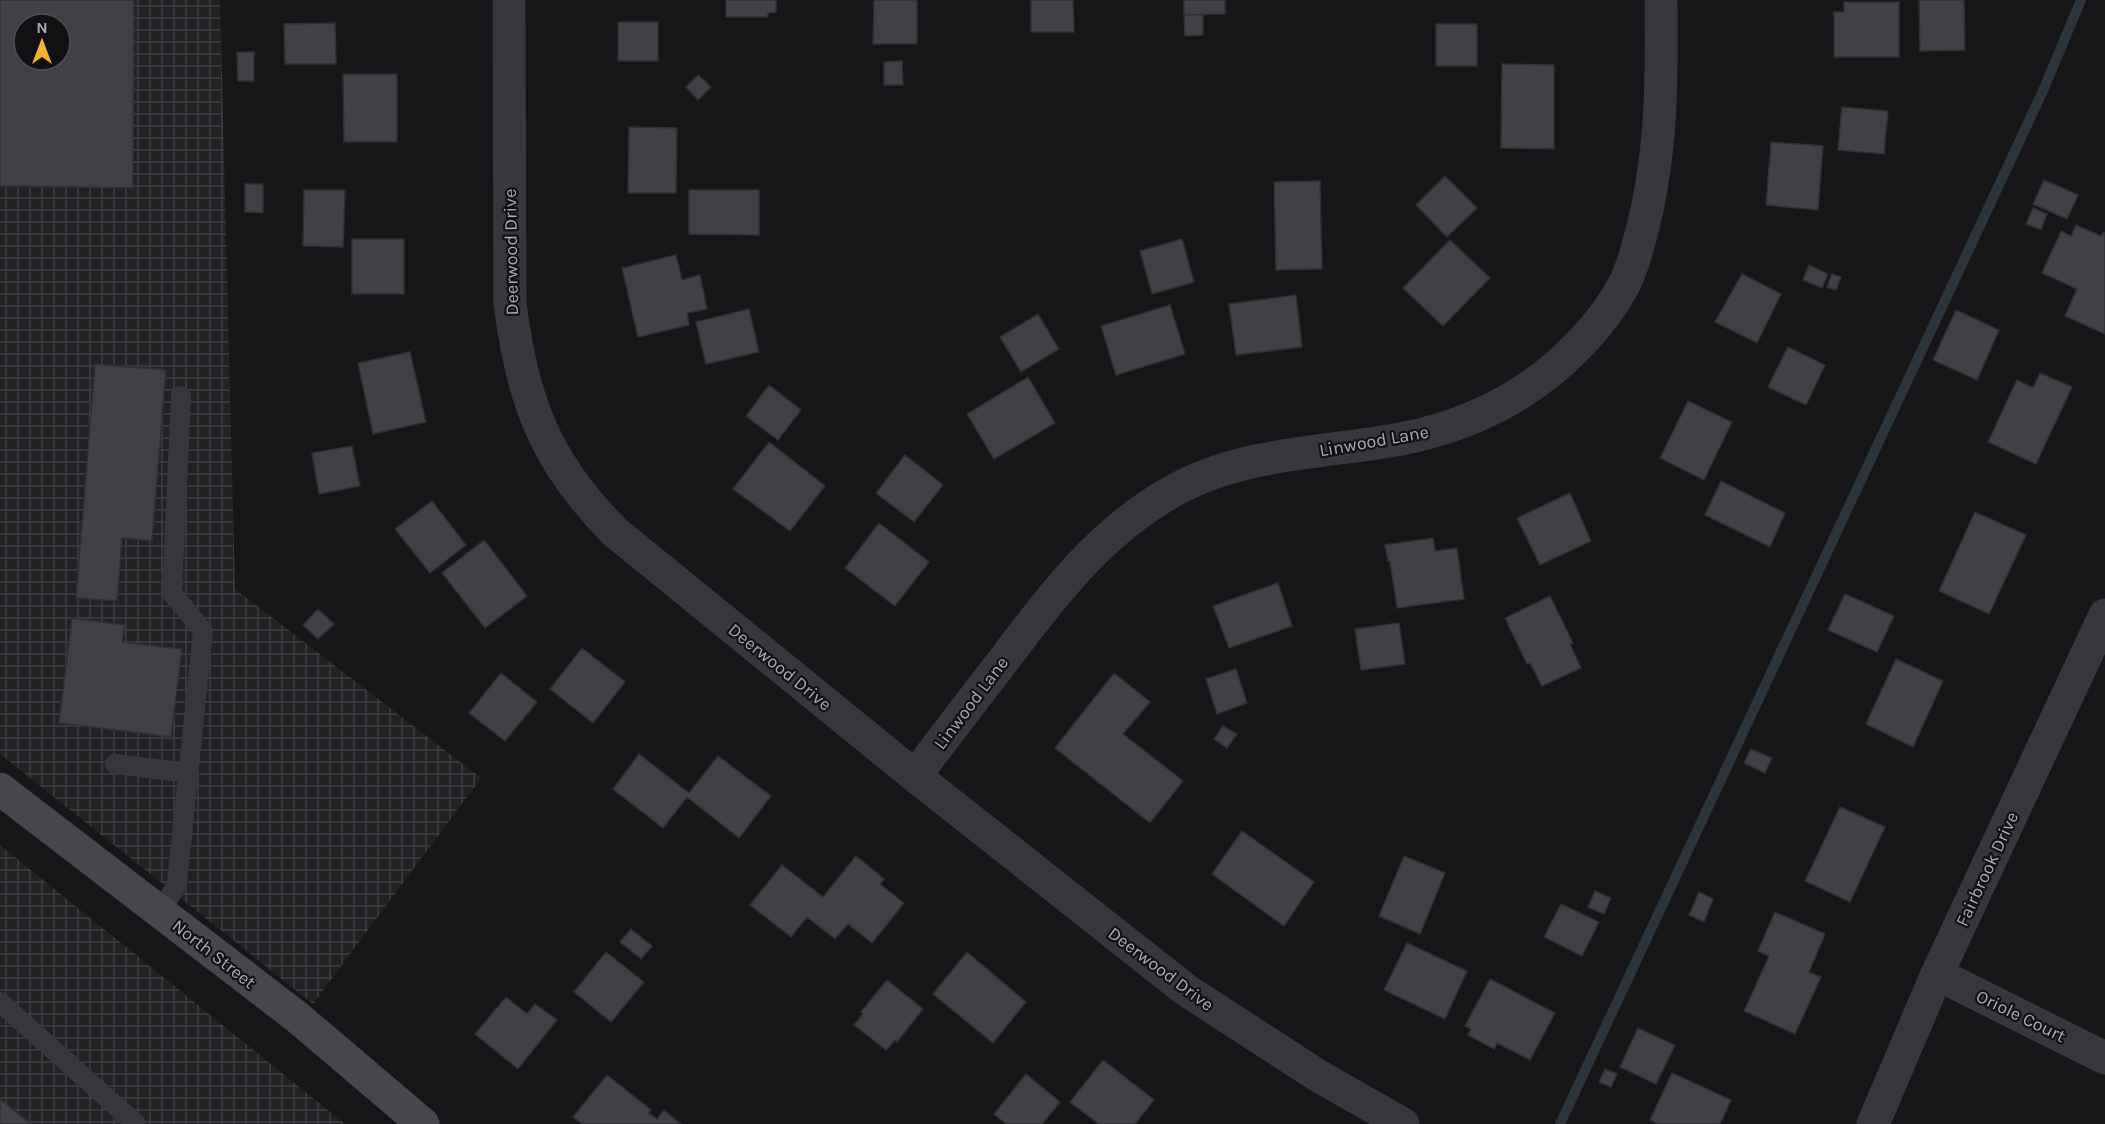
<svg xmlns="http://www.w3.org/2000/svg" width="2105" height="1124" font-family="Karla,sans-serif">
  <defs>
    <pattern id="industrial-grid" width="8" height="8" patternUnits="userSpaceOnUse" patternTransform="scale(1.5)"><rect width="8" height="8" fill="#222225"/><path d="M0 4h8M4 0v8" fill="none" stroke="#3f3f43"/></pattern>
  </defs>
  <rect width="100%" height="100%" fill="#161618"/>
  <path fill="url(#industrial-grid)" fill-rule="evenodd" d="M0,0H220L235,589L481,778L313,1004L0,754ZM24,24H60V60H24Z
    M0,845L345,1124H0Z"/>
  <g fill="none" stroke-linecap="round" stroke-linejoin="round">
    <path stroke="#2c353c" stroke-width="10" d="M1560,1124L2042,93L2081,0"/>
  </g>
  <path fill="#404145" stroke="#303034" stroke-width="1.5" fill-rule="evenodd" d="M0,0H134L133,188L0,186ZM24,24H60V60H24Z
    M726,0H776V12L768,13V17H726Z
    M874,0H917V44H873Z
    M1031,0H1073L1074,32H1031Z
    M1184,0H1225V14L1184,15Z
    M1919,0H1964L1965,50L1920,51Z
    M1844,2H1899V57H1834V12H1844Z
    M1184,15H1203V35L1185,36Z
    M618,22H658V61H618Z
    M335,23L336,64H285L284,24Z
    M1436,24H1477V66H1436Z
    M237,52H254V81H238Z
    M902,61L903,85H884V62Z
    M1502,64L1554,65V149L1501,148Z
    M343,74H397V142H344Z
    M698,75L711,87L698,100L686,87Z
    M1842,107L1888,111L1884,154L1838,150Z
    M629,127L677,128L676,193H628Z
    M1771,142L1823,146L1818,210L1766,205Z
    M1445,176L1477,208L1447,237L1416,205Z
    M2044,180L2078,195L2067,219L2033,204Z
    M1320,181L1322,269L1276,270L1274,182Z
    M245,184H263V213L245,212Z
    M304,190H345L343,247L303,246Z
    M689,190H759V235L689,234Z
    M2033,208L2047,214L2041,230L2026,224Z
    M2076,225L2101,236L2103,232L2105,233V334L2065,316L2077,289L2042,273L2061,231L2071,236Z
    M352,239H404V294H352Z
    M1182,239L1194,282L1152,294L1140,251Z
    M1450,240L1490,278L1443,326L1403,288Z
    M676,255L682,280L700,275L707,309L687,313L689,325L638,337L622,268Z
    M1809,265L1828,274L1822,288L1803,280Z
    M1742,274L1781,294L1757,343L1715,322Z
    M1832,274L1841,277L1836,290L1827,287Z
    M1296,295L1302,347L1236,355L1229,304Z
    M1170,305L1185,354L1116,375L1101,326Z
    M749,309L759,352L706,364L696,322Z
    M1956,310L1999,330L1977,380L1933,360Z
    M1038,314L1059,349L1021,372L1000,337Z
    M1788,347L1825,365L1806,405L1768,387Z
    M410,352L426,422L373,434L358,363Z
    M95,364L166,370L152,541L122,538L117,601L76,598Z
    M2040,373L2072,387L2036,464L1988,442L2017,380L2033,388Z
    M1028,377L1055,423L994,459L967,414Z
    M769,385L801,410L778,440L746,416Z
    M1688,401L1732,422L1704,480L1660,458Z
    M769,442L825,486L790,531L733,489Z
    M352,446L360,486L319,494L312,453Z
    M905,455L943,485L914,522L876,493Z
    M1721,481L1785,513L1770,547L1705,515Z
    M1570,493L1591,541L1540,565L1517,518Z
    M432,501L466,545L430,573L395,529Z
    M1975,512L2026,535L1989,614L1939,591Z
    M879,523L929,562L895,606L845,568Z
    M1433,538L1435,551L1457,548L1464,599L1397,608L1390,561H1388L1385,545Z
    M484,540L527,596L485,628L442,573Z
    M1278,583L1292,626L1229,648L1213,606Z
    M1845,594L1894,616L1877,652L1828,630Z
    M1550,596L1573,643L1570,644L1581,668L1542,686L1530,663L1527,664L1505,618Z
    M318,609L334,624L318,639L303,625Z
    M72,618L125,625L122,642L182,649L171,737L59,723Z
    M1399,623L1405,664L1361,670L1355,629Z
    M582,648L625,682L593,723L550,689Z
    M1896,659L1943,681L1913,747L1866,724Z
    M1236,669L1247,703L1217,714L1206,679Z
    M501,673L537,702L505,741L469,713Z
    M1114,673L1150,702L1123,734L1183,781L1150,823L1055,748Z
    M1223,726L1237,734L1227,748L1214,739Z
    M1751,749L1772,758L1765,773L1744,763Z
    M639,754L689,793L718,756L771,796L739,838L687,797L663,828L613,789Z
    M1840,807L1885,827L1850,902L1805,881Z
    M1242,831L1314,882L1284,926L1212,874Z
    M856,856L884,879L880,884L904,903L872,943L848,924L835,939L807,917L791,937L750,905L782,865L823,897Z
    M1404,856L1445,873L1420,934L1379,916Z
    M1595,891L1611,898L1604,914L1588,907Z
    M1699,892L1713,899L1704,922L1689,915Z
    M1561,904L1599,922L1582,956L1544,937Z
    M1775,912L1825,934L1809,972L1821,977L1795,1034L1744,1011L1769,956L1758,951Z
    M631,929L652,946L641,959L620,942Z
    M1407,943L1467,971L1445,1019L1384,990Z
    M606,952L644,982L611,1022L574,992Z
    M967,952L1026,1002L993,1043L933,994Z
    M1490,979L1555,1013L1530,1060L1497,1043L1494,1049L1468,1035L1471,1029L1465,1026Z
    M887,980L923,1009L897,1042L895,1040L886,1050L854,1025L863,1014L861,1012Z
    M506,997L527,1014L535,1004L557,1020L518,1069L475,1034Z
    M1638,1028L1675,1045L1656,1084L1620,1067Z
    M1103,1060L1154,1100L1135,1124H1099L1070,1102Z
    M1605,1069L1617,1074L1611,1087L1599,1082Z
    M1672,1073L1731,1100L1720,1124H1658L1650,1120Z
    M1026,1074L1060,1102L1042,1124H1006L994,1114Z
    M607,1075L651,1110L649,1113L657,1119L664,1110L681,1124H582L573,1117Z
    M0,1099L31,1124H0Z"/>
  <g fill="none" stroke-linecap="round" stroke-linejoin="round">
    <path stroke="#37383d" stroke-width="20" d="M115,764L189,773
      M161,913L177,883L203,631L172,593L181,396
      M0,1002L136,1124"/>
    <path stroke="#37383d" stroke-width="33" d="M509,0L510,303C522,400 545,462 615,532L915,776L1186,990L1317,1075L1403,1124
      M915,776C945,736 975,697 1006,657C1054,593 1103,529 1175,490C1243,452 1326,453 1401,439C1457,428 1508,406 1552,370C1579,347 1605,319 1622,288C1631,273 1636,254 1640,238C1662,159 1662,81 1661,0
      M1937,974L2105,1058
      M1873,1124L1937,974L2105,615"/>
    <path stroke="#45474d" stroke-width="33" d="M0,789L297,1017L423,1124"/>
  </g>
  <g text-anchor="middle" stroke-width="4.5" stroke-linejoin="round" paint-order="stroke">
    <g font-size="18" fill="#a8adb8" stroke="#111113">
      <text transform="translate(511 252) rotate(-91)" y="6">Deerwood Drive</text>
      <text transform="translate(1374 441) rotate(-10)" y="6">Linwood Lane</text>
      <text transform="translate(780 667) rotate(39)" y="6">Deerwood Drive</text>
      <text transform="translate(971 703) rotate(-53)" y="6">Linwood Lane</text>
      <text transform="translate(1987 869) rotate(-65)" y="6">Fairbrook Drive</text>
      <text transform="translate(214 954) rotate(38)" y="6">North Street</text>
      <text transform="translate(1161 969) rotate(37)" y="6">Deerwood Drive</text>
      <text transform="translate(2021 1016) rotate(26)" y="6">Oriole Court</text>
    </g>
  </g>
  <g transform="translate(42 42)"><circle r="28" fill="#111113" stroke="#4d4f55" stroke-width="1.5"/>
  <path d="M0-4.5L10 22L0 15L-10 22Z" fill="#f2b134"/>
  <text y="-9" font-size="16" font-weight="bold" text-anchor="middle" fill="#a8adb8">N</text>
  </g>
</svg>
